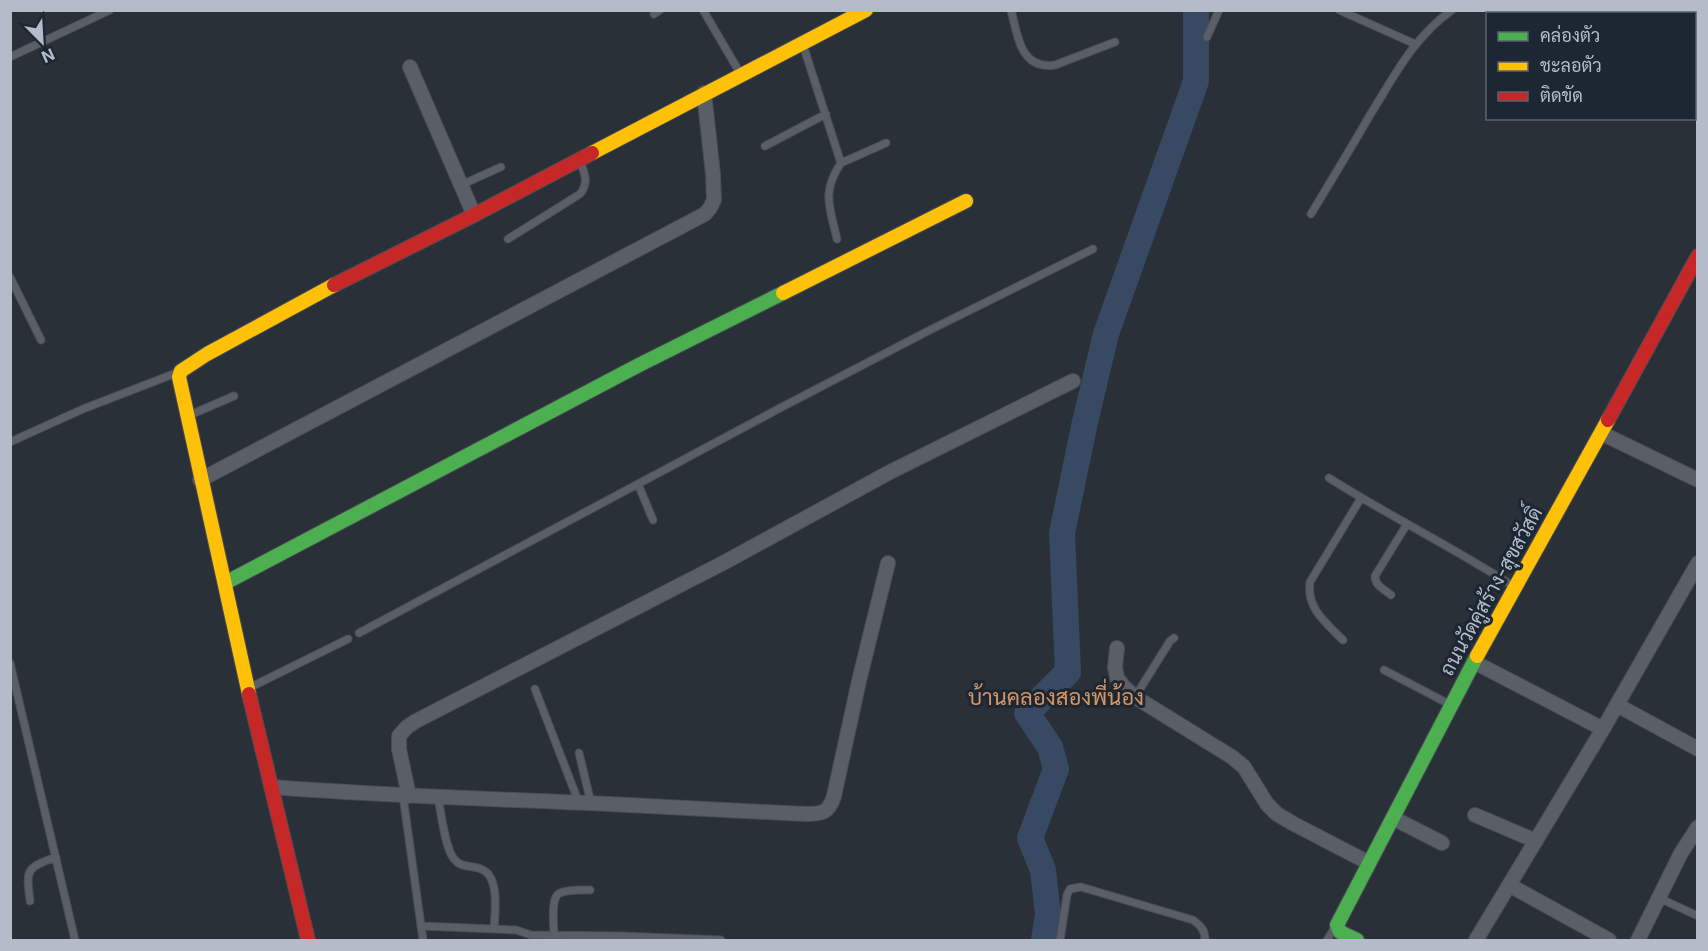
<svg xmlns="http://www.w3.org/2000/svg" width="1708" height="951" font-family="Inter,Sarabun,sans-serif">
  <rect width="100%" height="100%" fill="#2a3038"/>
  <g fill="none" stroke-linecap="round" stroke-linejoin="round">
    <path stroke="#384963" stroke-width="26" d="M1044,940L1048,914L1043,870L1030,838L1056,769L1050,747L1027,713L1068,672L1062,533L1085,422L1106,334L1196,81V10"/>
    <defs>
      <path id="lane" d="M703,10L740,73
        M1011,10C1018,36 1020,70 1055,65L1115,42
        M1339,10L1415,44
        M654,14L660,10
        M1207,37L1219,10
        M803,45L841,163C821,192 830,208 837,239
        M10,57L110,10
        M765,146L826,114
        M841,163L886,143
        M461,185L501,167
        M1311,214C1331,181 1351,148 1370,115C1395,75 1413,38 1452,10
        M508,239L580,194C589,183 585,174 580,161
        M10,277L41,340
        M190,415L234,396
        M10,442L83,409L176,373
        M1329,478C1389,516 1453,547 1513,586
        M638,484L653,520
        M1391,595C1384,589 1375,586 1375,576L1407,524
        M359,633L782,407L930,330L1093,249
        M1343,640C1326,623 1306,608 1310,582L1361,498
        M10,663L75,940
        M1384,670L1449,704
        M251,687L348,639
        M535,689L579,803
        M1135,697L1170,641L1174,638
        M579,753L591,803
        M403,796L423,940
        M438,797C441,812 445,850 455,860C461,868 472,865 481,869C500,876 495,912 494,929
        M1659,898L1698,916
        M30,901C26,869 26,868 56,857
        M421,926L494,929L516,930L531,935L622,936L721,940
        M554,935C554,925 550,897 560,893C568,889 582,890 590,890
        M1060,940L1067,895L1070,889L1081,887L1193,920C1201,926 1205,930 1205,940
        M1327,940L1335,927"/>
      <path id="street" d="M410,67L474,215
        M1601,433L1698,480
        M200,480L705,214L710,208L714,200L713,174L704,93
        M1117,648L1115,667L1117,678L1124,687L1135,697L1232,757L1244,767L1267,804L1277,814L1294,824L1369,863
        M1474,662L1603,729
        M1617,705L1698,749
        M271,787C377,795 482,799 589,803C661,806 734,811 807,814C823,814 829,812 834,796L859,681L888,563
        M409,796L399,749V736L407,727L416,721L725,562L890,472L1073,381
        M1475,815L1536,841
        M1393,818L1442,843
        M1509,885L1609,940
        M1476,940L1603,729L1698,563
        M1638,940L1681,853L1698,827"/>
      <path id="fast" d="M1645,10L1650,14
        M225,583L639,365L783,293
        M1357,940L1340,932L1337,925L1477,656"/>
      <path id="slow" d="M1694,40L1698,41
        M592,153L866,10
        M783,293L966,201
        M1477,656L1608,420
        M249,694L179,377L181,371L207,354L334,285"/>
      <path id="jam" d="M334,285L474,215L592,153
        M1608,420L1698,256
        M249,694L308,940"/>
    </defs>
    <use href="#lane" stroke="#484c53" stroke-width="9"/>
    <use href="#street" stroke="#484c53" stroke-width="16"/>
    <use href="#fast" stroke="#484c53" stroke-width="16"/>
    <use href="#slow" stroke="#484c53" stroke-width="16"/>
    <use href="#jam" stroke="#484c53" stroke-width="16"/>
    <use href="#lane" stroke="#5a5e66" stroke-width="7"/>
    <use href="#street" stroke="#5a5e66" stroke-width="14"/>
    <use href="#fast" stroke="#4caf50" stroke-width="14"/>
    <use href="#slow" stroke="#ffc107" stroke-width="14"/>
    <use href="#jam" stroke="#c62828" stroke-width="14"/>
  </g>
  <g text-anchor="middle" stroke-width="6" stroke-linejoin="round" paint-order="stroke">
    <g font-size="20" fill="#b4bcc9" stroke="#1d2633">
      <text transform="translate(1491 591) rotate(-61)" y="7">ถนนวัดคู่สร้าง-สุขสวัสดิ์</text>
    </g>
    <g font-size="22" fill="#d59563" stroke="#1d2633">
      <text x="1056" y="705">บ้านคลองสองพี่น้อง</text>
    </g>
  </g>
  <rect width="1708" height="951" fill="none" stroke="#b4bcc9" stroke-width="24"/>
  <rect x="1486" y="12" width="210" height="108" fill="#1d2633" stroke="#59626f" stroke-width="1.5"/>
  <rect x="1498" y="32" width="30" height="9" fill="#4caf50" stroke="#59626f" stroke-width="1.5"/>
  <text x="1540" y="42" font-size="18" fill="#b4bcc9">คล่องตัว</text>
  <rect x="1498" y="62" width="30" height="9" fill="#ffc107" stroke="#59626f" stroke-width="1.5"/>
  <text x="1540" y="72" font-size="18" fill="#b4bcc9">ชะลอตัว</text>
  <rect x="1498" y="92" width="30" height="9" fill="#c62828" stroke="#59626f" stroke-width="1.5"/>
  <text x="1540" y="102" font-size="18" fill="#b4bcc9">ติดขัด</text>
  <g transform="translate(42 42) rotate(156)" stroke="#1d2633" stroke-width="4.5" paint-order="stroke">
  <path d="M0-4.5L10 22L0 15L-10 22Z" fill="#b4bcc9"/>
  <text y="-9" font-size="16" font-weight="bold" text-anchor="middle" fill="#b4bcc9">N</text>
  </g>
</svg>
